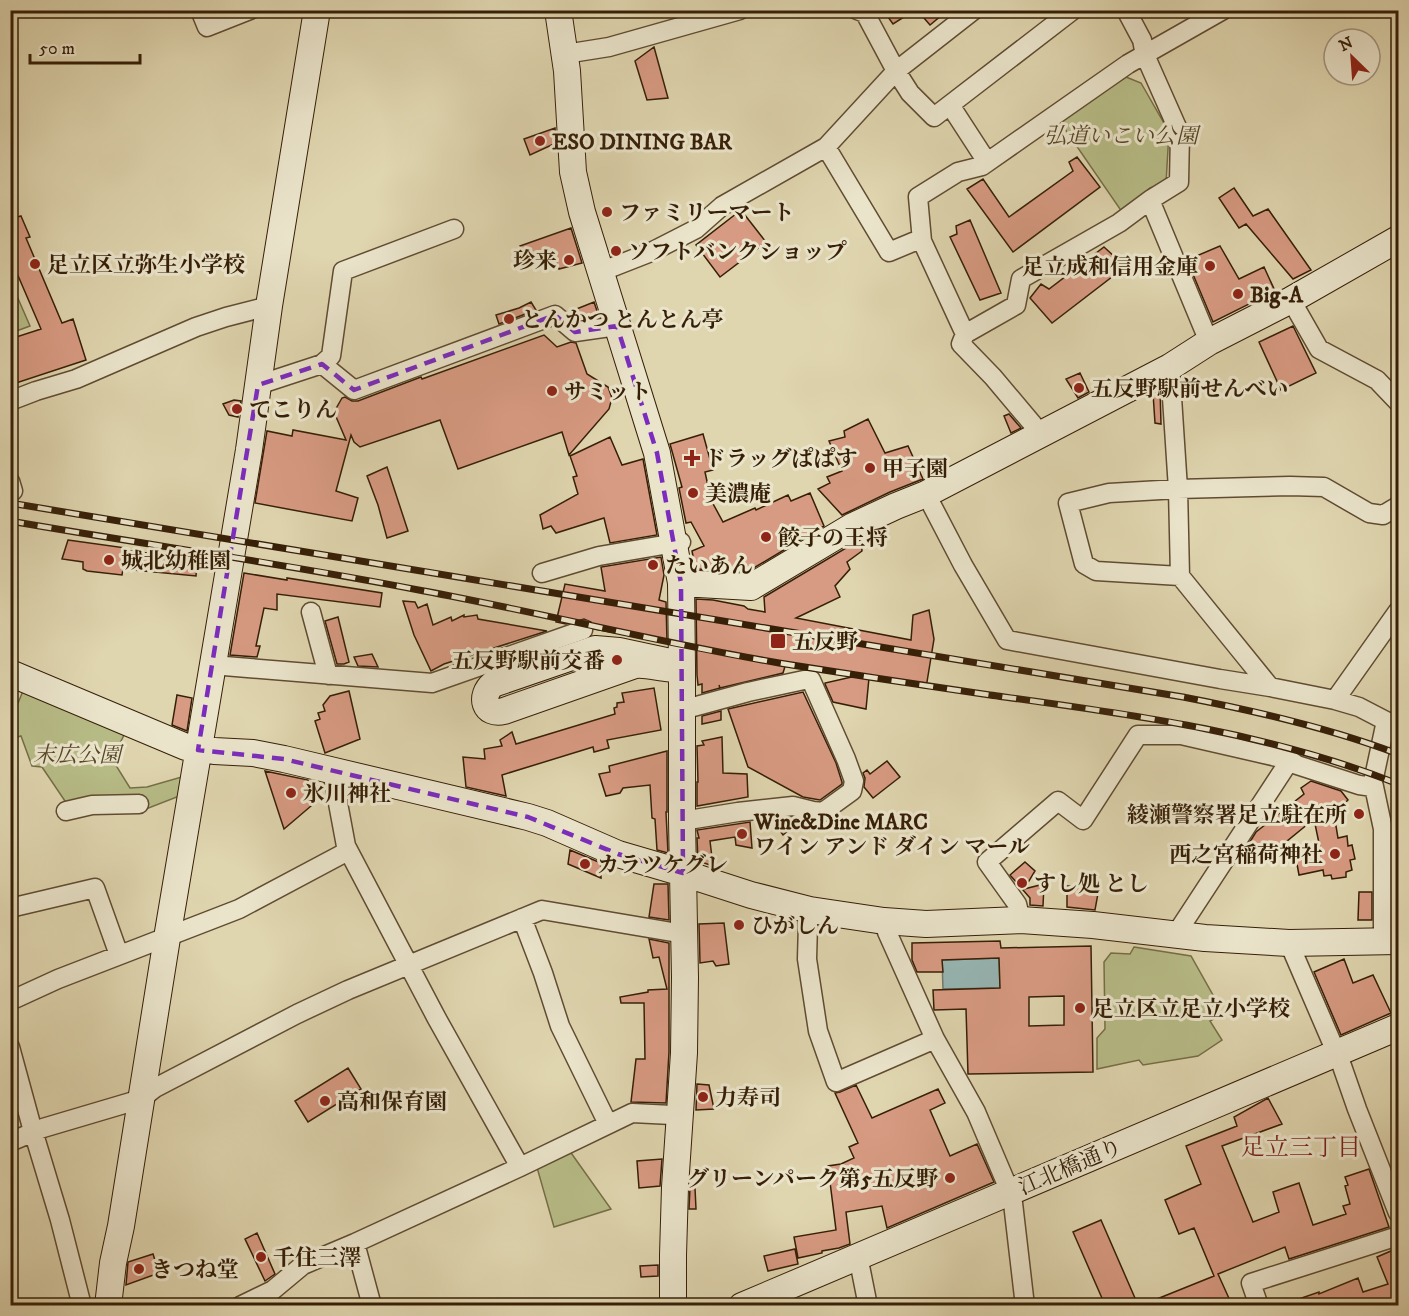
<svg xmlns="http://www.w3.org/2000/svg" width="1409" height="1316" font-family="'IM FELL DW Pica','Noto Serif JP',serif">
  <rect width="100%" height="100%" fill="#dfd5af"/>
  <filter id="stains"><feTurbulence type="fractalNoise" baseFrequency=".00333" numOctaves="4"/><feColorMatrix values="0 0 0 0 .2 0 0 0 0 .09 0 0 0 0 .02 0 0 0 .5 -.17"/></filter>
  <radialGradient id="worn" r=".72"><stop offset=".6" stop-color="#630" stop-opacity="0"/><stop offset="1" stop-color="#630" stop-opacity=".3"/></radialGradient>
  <path fill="#b7bc87" stroke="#766e47" stroke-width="1.5" d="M1126,77L1141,83L1169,132L1166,183L1150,188L1122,212L1058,119Z
    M10,280L30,326L11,333H10Z
    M23,691L124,735L112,759L130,788L147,787L185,776L182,795L146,809L67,804L42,767L32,766L21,736L11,739V720Z
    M1134,947L1191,956L1218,1004L1211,1007L1217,1017L1210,1021L1222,1040L1198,1056L1143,1065L1139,1060L1097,1069V1038L1105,1029L1104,962L1111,953L1130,954Z
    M569,1150L611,1209L554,1227L536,1164Z"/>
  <path fill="#96b6b4" stroke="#707a6f" stroke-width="1.5" d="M999,958L1000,988L943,989L942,960Z"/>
  <path fill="#d79a82" stroke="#361f07" stroke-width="1.5" fill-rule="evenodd" d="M883,10H915L893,24Z
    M917,10H948L930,25Z
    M654,47L668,98L647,100L635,61Z
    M555,128L556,143L530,155L524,139Z
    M1077,157L1100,187L1013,252L967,189L983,179L1009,217L1073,171L1069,162Z
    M1234,188L1253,216L1268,209L1311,270L1293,279L1246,224L1239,228L1219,198Z
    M741,210L766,242L720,277L696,245Z
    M21,216L30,237L26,238L62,323L73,319L86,360L10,385V339L41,329L10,257V219Z
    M970,220L1001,293L980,300L950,237L957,234L956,226Z
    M571,228L582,263L559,269L553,252L526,262L520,246Z
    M1220,246L1239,279L1264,267L1275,291L1213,322L1187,260Z
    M1104,247L1117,259L1111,262L1117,273L1052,323L1030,298L1041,284L1049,289Z
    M531,302L536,310L499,324L496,315L519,308Z
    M594,302L599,317L578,320L576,318L574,310Z
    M1293,326L1316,373L1281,390L1259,342Z
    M544,335L557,347L571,342L576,343L587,374L608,387L612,398L609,409L569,455L562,432L458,469L440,420L360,447L354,442L351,435L336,491L358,498L352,521L255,503L267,431L292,436L293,430L346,440L334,412L342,398L345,397L352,401H358L421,377L422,379Z
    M1080,373L1089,392L1078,398L1066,379Z
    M1160,389L1161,424L1155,423L1153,393Z
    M234,400L241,401L238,417L229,415L223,404Z
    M1009,414L1021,428L1011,433L1004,416Z
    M868,419L885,453L908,446L923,479L890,492L842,515L818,489L830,483L827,477L842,471L829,441L845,437L844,431Z
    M703,434L713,470L705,472L711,500L723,522L755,508L756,510L788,495L791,501L810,493L824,526L747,572L698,569L695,567L692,551L704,546L691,522L686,523L679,488L682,487L670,444Z
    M610,437L622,465L643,459L657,535L610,543L604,518L556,533L551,526L543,529L540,515L578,494L573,477L577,476L570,456Z
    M387,467L408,531L387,538L378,505L367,476Z
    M861,539L862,551L847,562L850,569L835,586L840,597L796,618L911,640L913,615L929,610L934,639L926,688L869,678L866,709L833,702L825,684V683L856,676L786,663L783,673L720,688L719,685L720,688L702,693V684L698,685L697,675L696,599L713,600L744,606L748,609L765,612L764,597Z
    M68,540L126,548L125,550L197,560L196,576L123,569L122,575L87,571L83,569V562L62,559Z
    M661,557L664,575L659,600L666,602L667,642L594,629L591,622L584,619L566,624L556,622L565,584L605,591L601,567Z
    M244,573L287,580V578L382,593L380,607L277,594V610L264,608L256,646H260L257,657L230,655Z
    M403,601L415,602L418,608L427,604L433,625L451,617L452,621L464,615V617L477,615L478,619L547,631L444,664L431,671L414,635Z
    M338,617L349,662L344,664H337L325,621Z
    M372,654L378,667L358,666L354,657Z
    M654,688L661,730L607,740L609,748L594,752L593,747L502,775L506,796L466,787L463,757L485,759L484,749L502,746L500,740L512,732L516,744L615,714L614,708L617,707V703L624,702L622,693Z
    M349,691L360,739L325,753L315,721L320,719L318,713L325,711L323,705L330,696Z
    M803,692L836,763L842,782V784L820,800L803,797L748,767L728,709Z
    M177,695L192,698L187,731L172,725Z
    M721,711V720L702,724V716Z
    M722,737L723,773L747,774L748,797L697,806V782H698L697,746L704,745L702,741Z
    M667,751V812H666L668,853L657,850L655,819L652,818L650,785L623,788L620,793L606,796L599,774L610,772L609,766Z
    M887,761L900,777L873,798L864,787L865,778L863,773L867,770L870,774Z
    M265,771L308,780L311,806L284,829Z
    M1311,781L1341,791L1348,800L1334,814L1338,838L1347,836L1348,846L1352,845L1355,859L1350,860L1352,870L1346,872V877L1332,879L1331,875L1324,876L1323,870L1299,875L1295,853L1320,848L1314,819L1259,864L1246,848L1256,832L1304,794L1301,788Z
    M792,817L801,820L783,835L773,821L775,819Z
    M750,822L752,848L736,845L735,837L710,841L713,866L698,861L697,838H699L697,830Z
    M570,850L601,863V878L568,864Z
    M1025,862L1035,871L1024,889L1044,884L1043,906L1030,905V898L1010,875Z
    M654,884H668L669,920L649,917Z
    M1067,886L1099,888L1095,910L1067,907Z
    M1359,892H1372V920H1358Z
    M724,923L729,964L716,966L713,961L700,963L699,924Z
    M649,939L669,943V1052L666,1103L631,1102L636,1059H645L644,1003H621L620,997L648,992V990L667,989L659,957L653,958Z
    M1000,941L1001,948L1091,946L1093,1072L968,1074L966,1009L934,1010L933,990L1000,988L999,958L942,960L943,972H917L912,960V943ZM1064,996V1025L1029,1026V997Z
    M1344,959L1353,983L1373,975L1391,1013L1341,1035L1314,972Z
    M348,1068L361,1089L308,1122L295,1101Z
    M697,1084L709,1085L714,1109L696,1110Z
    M856,1085L872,1118L938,1089L945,1103L930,1110L950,1156L977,1144L994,1182L887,1228L882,1206L846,1212L850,1244L839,1248L822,1251V1253L798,1258L794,1237L836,1230L828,1166L841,1164L854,1158L849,1147L858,1143L835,1093L840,1092Z
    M1268,1098L1282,1124L1222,1146L1253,1222L1279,1212L1273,1192L1299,1183L1313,1225L1346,1214L1343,1206L1350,1204L1345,1186L1348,1185L1345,1177L1369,1169L1389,1227L1289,1259L1285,1247L1218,1274L1232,1305H1142L1214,1276L1194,1228L1179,1234L1165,1200L1201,1184L1186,1146L1237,1126L1234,1117Z
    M662,1159L660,1186L639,1188L637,1161Z
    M690,1188H695L696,1209H689Z
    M1101,1220L1138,1305H1105L1073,1232Z
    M257,1233L275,1274L265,1281L245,1239Z
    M1398,1248V1305H1284V1304L1319,1292V1294L1358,1278L1363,1292L1388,1284L1377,1257Z
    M795,1249L798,1264L768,1271L764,1256Z
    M153,1254L159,1273L126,1285L128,1262Z
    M658,1265V1276L641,1277L640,1266Z"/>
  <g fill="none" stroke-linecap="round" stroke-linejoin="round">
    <defs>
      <path id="street" d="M200,10L207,27L250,10
        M857,10L865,13L896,71L910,93L934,117L1073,10
        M1126,10L1142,40L1145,55L1180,134L1179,182L1150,200L1209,342
        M565,54L609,47L740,10
        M950,105L987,162
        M826,147L889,252L913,242L922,241
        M600,272L651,252L696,229L722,206L826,147L896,71L974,10
        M1291,300L1319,349L1377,380L1398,402
        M965,334L1016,305L1021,279L1119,223L1150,200
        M322,364L354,390L555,315L575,332L617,326
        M1170,367L1178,489L1180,576L1270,687
        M258,385L322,364L331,356L343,271L454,229
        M10,401L36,391L76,379L196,327L226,317L269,306
        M1041,434L993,377L961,344L965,334L922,241L918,197L958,172L982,166L1128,64L1223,10
        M10,481L13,491
        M926,494L963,565L1007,640L1220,679L1270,687L1335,700L1359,707L1386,721L1398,725
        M542,573L599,556L681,542
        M1180,576L1096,571L1084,564L1068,503L1109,493L1178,489L1290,486L1324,487L1369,513L1383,515L1398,506
        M311,612L328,675
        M212,665L432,683L583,630
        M1335,700L1398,611
        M332,771L346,846L436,1017L520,1167
        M66,811L92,805L139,804
        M682,821L738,812L793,806L813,811L823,812L852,791L854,781L846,759L811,680H804L748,692L682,710
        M10,908L95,888L119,955
        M810,910L808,923L807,959L818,1031L836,1082L935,1039
        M522,918L543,973L560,1026L608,1124
        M1021,920L1017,904L987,862L1058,801L1083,820L1138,735H1181L1290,760L1297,765L1359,785L1373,787
        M884,921L887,932L935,1039L976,1112L1010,1192L1013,1203L1025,1306
        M1176,934L1290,760
        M1383,941V829L1373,782L1386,721
        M1289,943L1342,1066L1357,1109L1398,1213
        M10,1001L58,979L239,909L348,851
        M10,1047L31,1124L60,1220L82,1306
        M10,1142L43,1128L141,1099L155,1088L297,1014L348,990L542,910L684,934
        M355,1243L372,1306
        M858,1256L868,1306
        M240,1306L273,1290L303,1265L355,1243L520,1167L632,1113L672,1115L679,1123
        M1259,1306L1251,1283L1398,1236"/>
      <path id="secondary" d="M558,10L567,71L573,172L582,212L657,453L681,583L682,667V821L685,977L684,1053L675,1187L673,1255V1306
        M681,583L751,587L853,526L896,506L926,494L1170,367L1209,342L1291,300L1398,239
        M595,649L619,651L675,663L682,667C669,672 650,663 635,665L504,711C484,716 479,696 493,684Z
        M10,673L186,747L214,751L253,753L284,759L528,817L547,823L618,854L683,873L751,895L810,910L884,921L926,924L1021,920L1093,925L1205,938L1289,943L1398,941
        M108,1306L113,1263L121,1226L167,938L249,450L269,306L317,10
        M742,1306L1398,1027"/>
    </defs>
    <use href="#street" stroke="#604c31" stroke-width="21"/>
    <use href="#secondary" stroke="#361f07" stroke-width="28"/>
    <use href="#street" stroke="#eae4cb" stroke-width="18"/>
    <use href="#secondary" stroke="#eae4cb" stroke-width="26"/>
    <defs>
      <path id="rail" d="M10,503L1183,697C1256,711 1329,728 1398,754
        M10,521C148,545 287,564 424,591C543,613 660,643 779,663C849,674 920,685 990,695C1128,714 1268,732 1398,784"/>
    </defs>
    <use href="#rail" stroke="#361f07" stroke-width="7"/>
    <use href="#rail" stroke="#eae4cb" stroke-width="4.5" stroke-dasharray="14" stroke-linecap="butt"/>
  </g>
  <path fill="none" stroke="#7b2cbf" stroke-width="4.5" stroke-dasharray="12 8" stroke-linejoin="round" d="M555,315L575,332L617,326L657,453L681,583L683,873L618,854L528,817L284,759L198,750L258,385L322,364L354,390Z"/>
  <g fill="#8f2418" stroke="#eae4cb" stroke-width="2">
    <circle cx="540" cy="141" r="6"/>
    <circle cx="607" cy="212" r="6"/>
    <circle cx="616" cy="251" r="6"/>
    <circle cx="569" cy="260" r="6"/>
    <circle cx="35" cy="264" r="6"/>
    <circle cx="1210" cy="266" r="6"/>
    <circle cx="1238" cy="294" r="6"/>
    <circle cx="509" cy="319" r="6"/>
    <circle cx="1079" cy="388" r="6"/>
    <circle cx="552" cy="391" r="6"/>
    <circle cx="237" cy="409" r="6"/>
    <path d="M689 449h6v6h6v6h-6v6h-6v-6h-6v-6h6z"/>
    <circle cx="870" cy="468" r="6"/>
    <circle cx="693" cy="493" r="6"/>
    <circle cx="766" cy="537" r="6"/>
    <circle cx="109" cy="560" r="6"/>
    <circle cx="653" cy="565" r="6"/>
    <rect x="770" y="633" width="16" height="16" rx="3"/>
    <circle cx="617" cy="660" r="6"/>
    <circle cx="291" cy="793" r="6"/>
    <circle cx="1359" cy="814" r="6"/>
    <circle cx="742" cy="834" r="6"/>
    <circle cx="1335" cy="854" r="6"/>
    <circle cx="585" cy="864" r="6"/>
    <circle cx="1022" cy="883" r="6"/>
    <circle cx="739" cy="925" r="6"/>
    <circle cx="1080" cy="1008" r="6"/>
    <circle cx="703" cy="1097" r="6"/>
    <circle cx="325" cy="1101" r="6"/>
    <circle cx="950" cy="1178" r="6"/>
    <circle cx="261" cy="1257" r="6"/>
    <circle cx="139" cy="1269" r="6"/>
  </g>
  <g text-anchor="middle" stroke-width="6" stroke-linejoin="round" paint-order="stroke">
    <g font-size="22" font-style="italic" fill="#564627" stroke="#eae4cb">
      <text x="1121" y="143">弘道いこい公園</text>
      <text x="77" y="762">末広公園</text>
    </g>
    <g font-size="22" font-weight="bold" fill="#361f07" stroke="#eae4cb" text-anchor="start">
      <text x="552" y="149">ESO DINING BAR</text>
      <text x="619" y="220">ファミリーマート</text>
      <text x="628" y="259">ソフトバンクショップ</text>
      <text x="557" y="268" text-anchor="end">珍来</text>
      <text x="47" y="272">足立区立弥生小学校</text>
      <text x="1198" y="274" text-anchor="end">足立成和信用金庫</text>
      <text x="1250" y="302">Big-A</text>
      <text x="521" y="327">とんかつ とんとん亭</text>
      <text x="1091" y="396">五反野駅前せんべい</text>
      <text x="564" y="399">サミット</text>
      <text x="249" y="417">てこりん</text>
      <text x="704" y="466">ドラッグぱぱす</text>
      <text x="882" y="476">甲子園</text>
      <text x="705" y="501">美濃庵</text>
      <text x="778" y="545">餃子の王将</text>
      <text x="121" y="568">城北幼稚園</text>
      <text x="665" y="573">たいあん</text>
      <text x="792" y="649">五反野</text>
      <text x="605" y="668" text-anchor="end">五反野駅前交番</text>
      <text x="303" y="801">氷川神社</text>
      <text x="1347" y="822" text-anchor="end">綾瀬警察署足立駐在所</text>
      <text x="754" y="829">Wine&amp;Dine MARC<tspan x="754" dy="25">ワイン アンド ダイン マール</tspan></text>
      <text x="1323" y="862" text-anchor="end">西之宮稲荷神社</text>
      <text x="597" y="872">カラツケグレ</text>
      <text x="1034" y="891">すし処 とし</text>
      <text x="751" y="933">ひがしん</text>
      <text x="1092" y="1016">足立区立足立小学校</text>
      <text x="715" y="1105">力寿司</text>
      <text x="337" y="1109">高和保育園</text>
      <text x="938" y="1186" text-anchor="end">グリーンパーク第5五反野</text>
      <text x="273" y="1265">千住三澤</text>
      <text x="151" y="1277">きつね堂</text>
    </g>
    <g font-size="22" fill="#361f07" stroke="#eae4cb">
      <text transform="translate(1070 1166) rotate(-23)" y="8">江北橋通り</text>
    </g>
    <g font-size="24" fill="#7a1f14" stroke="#eae4cb">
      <text x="1301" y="1155">足立三丁目</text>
    </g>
  </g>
  <rect width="1409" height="1316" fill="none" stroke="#dfd5af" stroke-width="36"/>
  <rect x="12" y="12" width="1385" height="1292" fill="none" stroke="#361f07" stroke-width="3"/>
  <rect x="18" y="18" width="1373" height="1280" fill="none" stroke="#361f07" stroke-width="1.5"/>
  <g transform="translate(1352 57) rotate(335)"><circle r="28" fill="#eae4cb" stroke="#a2957d" stroke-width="1.5"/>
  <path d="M0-4.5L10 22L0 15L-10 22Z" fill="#8f2418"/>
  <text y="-9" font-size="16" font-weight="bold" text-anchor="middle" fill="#361f07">N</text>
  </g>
  <path d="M30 54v9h110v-9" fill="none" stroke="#361f07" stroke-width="3"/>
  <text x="39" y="54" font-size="18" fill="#361f07" stroke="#eae4cb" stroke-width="4.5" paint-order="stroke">50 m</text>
  <rect width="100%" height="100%" filter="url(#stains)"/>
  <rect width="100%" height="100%" fill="url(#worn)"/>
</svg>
